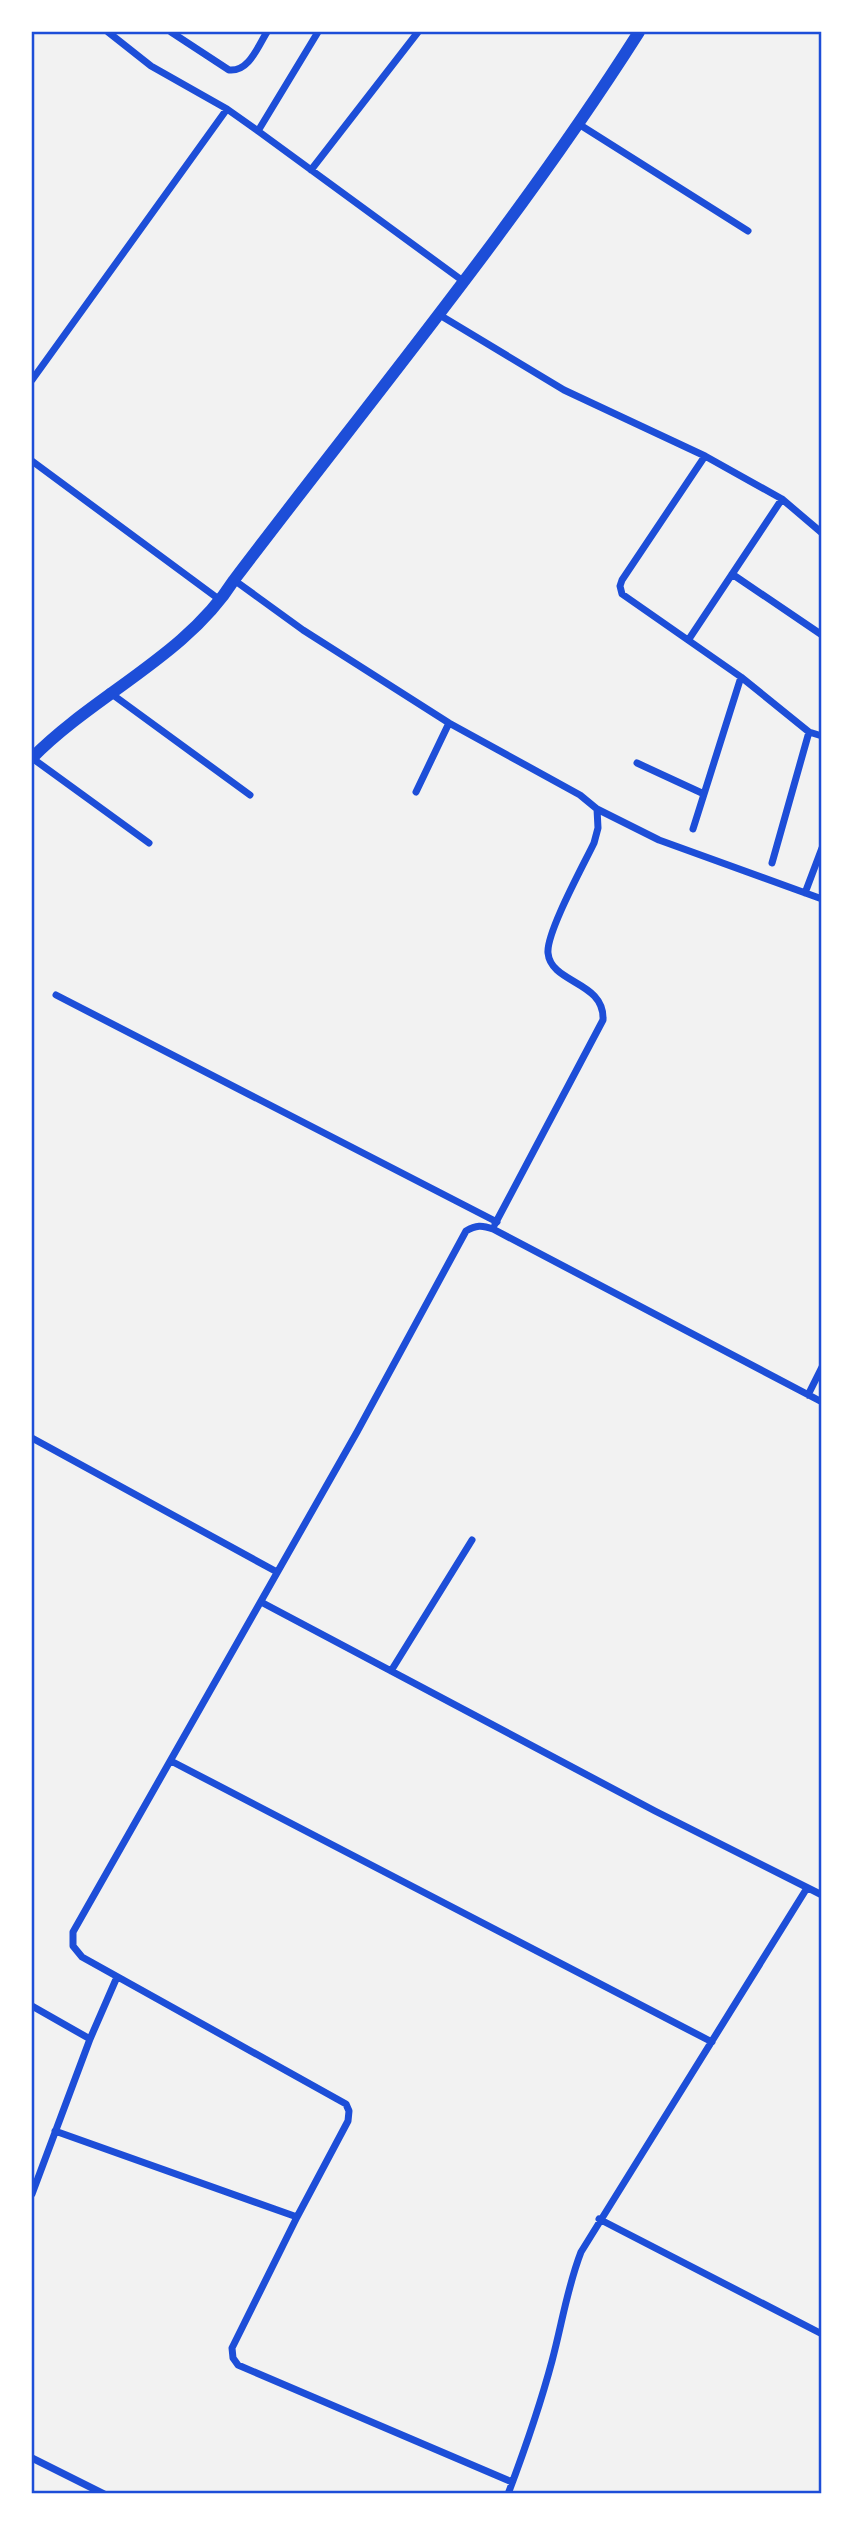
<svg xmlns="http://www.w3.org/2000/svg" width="853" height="2525" font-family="'PT Sans Narrow',sans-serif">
  <rect width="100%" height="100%" fill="#f2f2f2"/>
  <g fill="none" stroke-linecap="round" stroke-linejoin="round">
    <path stroke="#1d4ed8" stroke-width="7" d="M108,32L151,66L227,109L258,131L463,281
      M171,32L229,70C249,72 258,46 267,32
      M577,123L748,231
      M258,131L318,32
      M311,170L418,32
      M438,314L564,390L705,456L782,499L822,533
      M32,380L227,109
      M705,456L622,580L620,586L622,594L741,677L809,732L822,736
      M32,461L220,600
      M732,574L822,635
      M234,580L303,630L449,723L580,795L597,809L659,840L822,899
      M689,639L782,499
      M109,692L250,795
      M32,758L149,843
      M637,763L704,794
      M416,792L449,723
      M693,829L741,677
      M772,863L809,732
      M805,893L822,848
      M56,995L497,1222
      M495,1224L603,1020C605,981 551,984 548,953C546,933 584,864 594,843L598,828L597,809
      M808,1395L822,1367
      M32,1438L277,1572
      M261,1602L655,1811L822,1895
      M391,1671L472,1540
      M171,1761L712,2042
      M32,2006L90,2039
      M55,2131L297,2217
      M32,2194L90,2039L117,1977
      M599,2219L822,2334
      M32,2458L104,2494
      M512,2482L238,2365L233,2358L232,2348L297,2217L348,2121L349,2111L346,2104L82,1957L73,1946V1932L357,1432L466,1231C476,1225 482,1225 493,1229L822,1402
      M508,2494C525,2449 540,2406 552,2361C562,2324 567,2288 581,2252L807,1888"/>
    <path stroke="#1d4ed8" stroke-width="12" d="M32,758C95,694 186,656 234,580C371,399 517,224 639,32"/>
  </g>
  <rect width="853" height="2525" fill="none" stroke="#ffffff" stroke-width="66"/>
  <rect x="33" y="33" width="787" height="2459" fill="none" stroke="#1d4ed8" stroke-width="2.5"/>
</svg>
